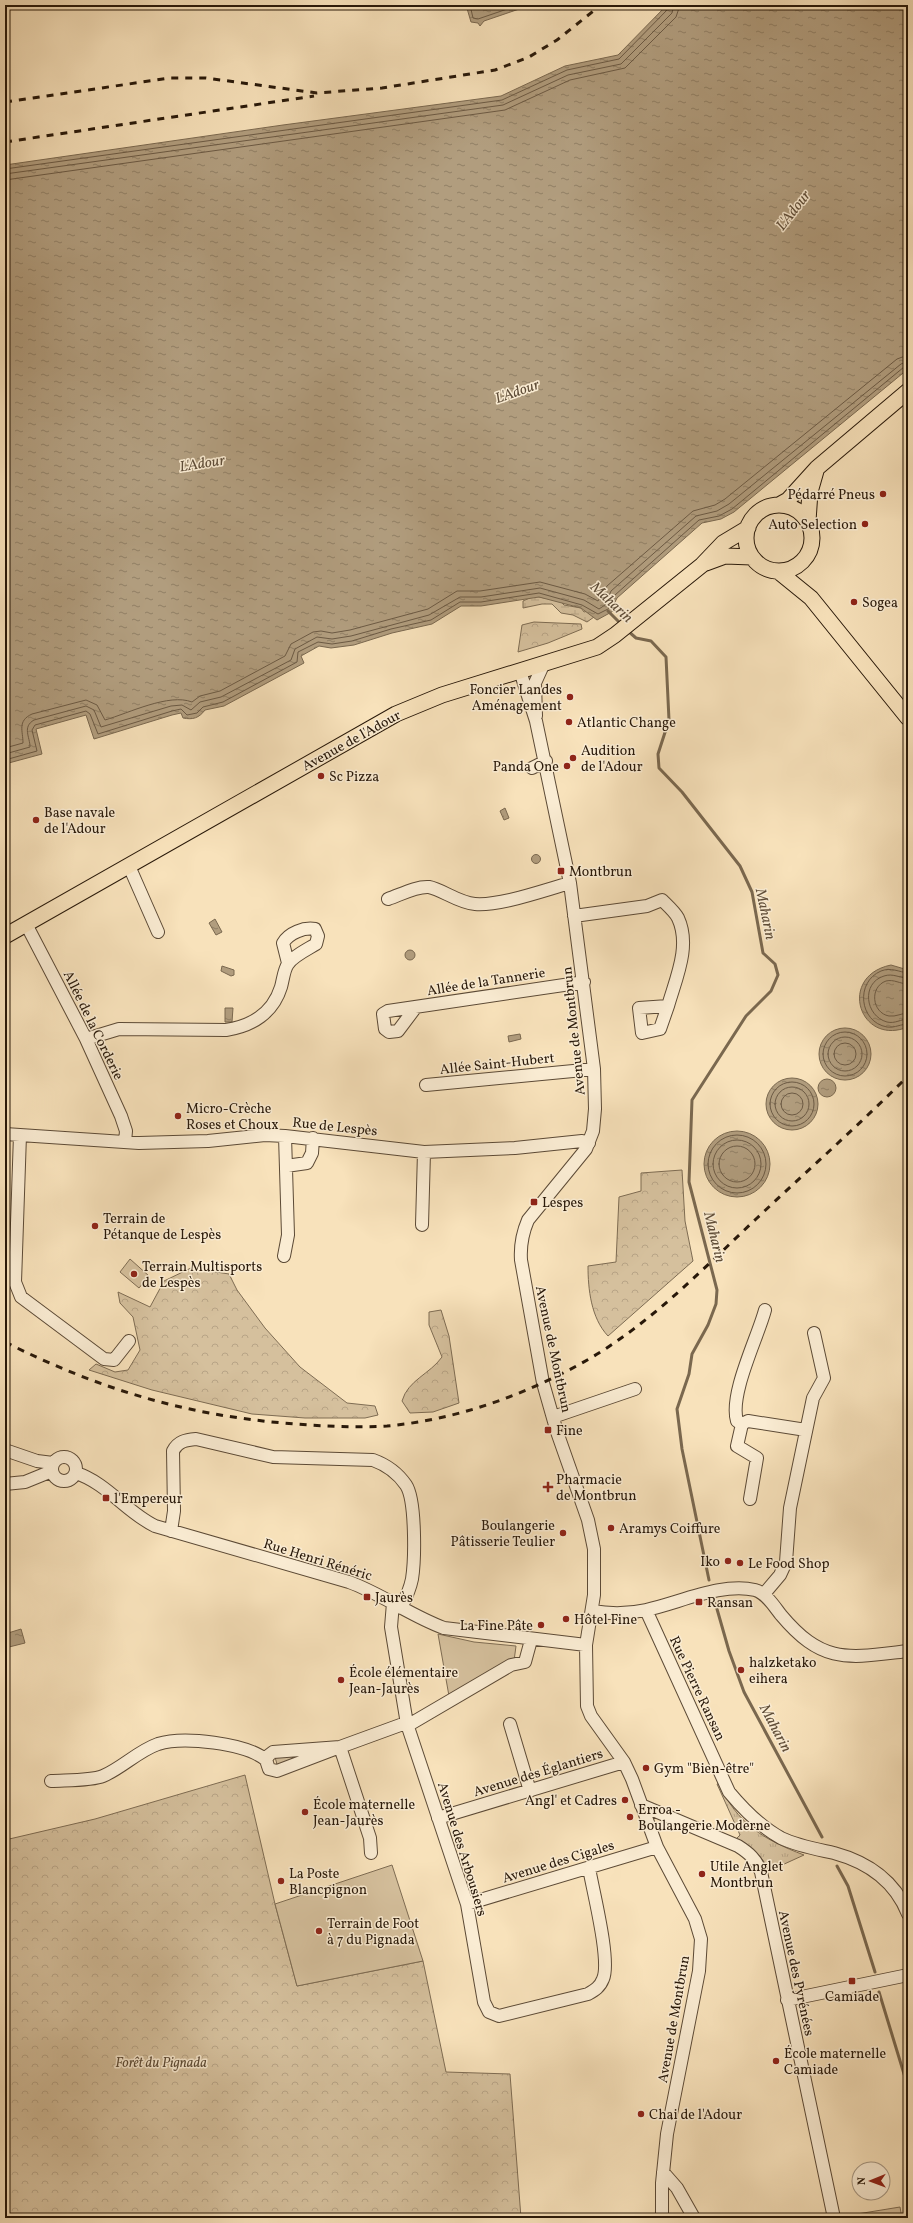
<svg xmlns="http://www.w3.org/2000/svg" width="913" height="2223" font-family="Vollkorn,serif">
  <defs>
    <pattern id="grass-tufts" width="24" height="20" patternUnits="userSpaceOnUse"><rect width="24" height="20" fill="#d5c09d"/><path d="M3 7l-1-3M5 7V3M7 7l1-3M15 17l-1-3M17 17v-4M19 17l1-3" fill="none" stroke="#b7a486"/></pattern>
    <pattern id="forest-crowns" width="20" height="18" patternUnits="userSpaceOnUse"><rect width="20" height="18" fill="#d5c09d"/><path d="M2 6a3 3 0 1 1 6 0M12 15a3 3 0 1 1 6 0" fill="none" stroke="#b7a486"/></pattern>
    <pattern id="wetland-marsh" width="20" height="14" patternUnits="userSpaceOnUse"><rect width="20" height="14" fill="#d5c09d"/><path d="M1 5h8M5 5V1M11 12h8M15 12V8" fill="none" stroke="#b7a486"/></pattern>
    <pattern id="water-ripples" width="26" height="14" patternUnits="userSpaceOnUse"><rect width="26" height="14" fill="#b19d7e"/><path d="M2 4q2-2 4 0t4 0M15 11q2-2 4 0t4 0" fill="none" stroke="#907f65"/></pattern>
  </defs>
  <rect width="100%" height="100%" fill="#f8e2bb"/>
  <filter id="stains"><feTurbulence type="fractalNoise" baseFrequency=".005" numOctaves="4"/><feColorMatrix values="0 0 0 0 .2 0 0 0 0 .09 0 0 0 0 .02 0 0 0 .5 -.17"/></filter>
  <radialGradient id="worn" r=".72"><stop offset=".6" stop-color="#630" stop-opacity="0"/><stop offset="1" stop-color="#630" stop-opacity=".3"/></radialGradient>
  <path fill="url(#grass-tufts)" stroke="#7e6c53" d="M298,1755L299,1760L278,1768L275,1757Z
    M719,1783C736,1823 764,1840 804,1855L769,1871C762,1855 752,1848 736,1839L740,1835L717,1784Z"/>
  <path fill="url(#forest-crowns)" stroke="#7e6c53" d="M534,622L581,624L582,629L548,643L518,652L522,625Z
    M682,1170L685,1221L693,1261L608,1336C591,1318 588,1289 588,1266L616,1262L619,1197L641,1191V1173Z
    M191,1268L229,1274L237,1290L265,1328L300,1367L347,1403L375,1406L378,1415L365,1418H305L252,1414L152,1390L89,1370L96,1364L115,1372L128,1370L140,1350L133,1317L120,1303L118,1292L150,1307L164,1281Z
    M441,1310L449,1336L459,1403L433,1412L410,1413L402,1401C408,1380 430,1374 442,1357L429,1325V1312Z
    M245,1775L275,1904L297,1986L423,1961L446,2072L510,2074L521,2218H5V1840L95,1819Z"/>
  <path fill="url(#wetland-marsh)" stroke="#7e6c53" d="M534,596L560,601L564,605L581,608L584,612L588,611L594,617L587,622L573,615L561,613L552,604H542L523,608V601Z"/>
  <path fill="#d5c09d" stroke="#7e6c53" d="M130,1259L149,1276L139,1288L120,1272Z
    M438,1634L474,1642L516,1646L514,1661L449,1696Z
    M392,1865L423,1961L297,1986L275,1904Z
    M900,2207L902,2218H851V2215Z"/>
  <path fill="url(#water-ripples)" stroke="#7a684f" d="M466,5H531L484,21L480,26L478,23L471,22Z
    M667,5H908V369L734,512L721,519L702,523L617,598L614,604L617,609L597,620L581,608L539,597L481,606H461L432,624L392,633L354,645L331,648L319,646L301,656L304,663L224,706L205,710C199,718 193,720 183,718L181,713L172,715L94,739L86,715L36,729L42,754L5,764V165L283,125L501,96L565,66L618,55Z
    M505,808L509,818L504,820L500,811Z
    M531.5 859a4.5 4.5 0 1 1 9 0a4.5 4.5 0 1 1-9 0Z
    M215,919L222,932L216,935L209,923Z
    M405 955a5 5 0 1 1 10 0a5 5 0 1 1-10 0Z
    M891,965L908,970V1027C859,1047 837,976 891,965Z
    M222,966L234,970V975L231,976L221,971Z
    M225,1008H233L232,1022H225Z
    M819 1054a26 26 0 1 1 52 0a26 26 0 1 1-52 0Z
    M520,1034L521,1039L509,1042L508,1036Z
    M766 1104a26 26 0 1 1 52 0a26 26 0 1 1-52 0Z
    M818 1088a9 9 0 1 1 18 0a9 9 0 1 1-18 0Z
    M704 1164a33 33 0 1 1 66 0a33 33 0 1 1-66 0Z
    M21,1629L25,1643L5,1648V1634Z"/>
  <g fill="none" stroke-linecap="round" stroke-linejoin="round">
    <path stroke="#6c5a44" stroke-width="1" d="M470,5L473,18L478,19L519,5
      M5,169L502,100L567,70L619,59L668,9L669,5
      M5,174L503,105L568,75L621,64L672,13L674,5
      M5,180L505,110L570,80L625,68L676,17L680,5
      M5,748L23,743C23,731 17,721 32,714L86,700L97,705L105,720C129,713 169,693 192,702L200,696L220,691L285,656L291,644L313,632L321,631L332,633L350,630L428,609L457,591H480L540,582L585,594L598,601L607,586L693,511L715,505L725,499L897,359L908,355
      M5,754L30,747C30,737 22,727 34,720L86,706L94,710L101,727L171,706L182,705L191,710L200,702L221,697L291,660L295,649L317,637L332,639L351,636L429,615L460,597H481L540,588L584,600L599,609L605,605L611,591L696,516L717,511L729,504L901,364L908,361
      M5,760L37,751L32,730L35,725L86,711L90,714L98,734L172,711L181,709L187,715L197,713L203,707L223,702L297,662L298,652L318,642L332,644L352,641L391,629L431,620L460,602H481L539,593L582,605L598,614L610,608V602L615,595L699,520L719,516L732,509L904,367L908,366
      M908,973C899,972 891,967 881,971C855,982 859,1022 887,1027C895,1028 901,1024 908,1024
      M908,978C899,978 893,973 884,976C861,983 865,1016 887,1022C895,1024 901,1019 908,1019
      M908,984C900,984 894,979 886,981C869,987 872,1013 889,1016C896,1017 902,1013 908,1013
      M823 1054a22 22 0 1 1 44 0a22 22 0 1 1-44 0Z
      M828 1054a17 17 0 1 1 34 0a17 17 0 1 1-34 0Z
      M834 1054a11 11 0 1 1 22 0a11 11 0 1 1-22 0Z
      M770 1104a22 22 0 1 1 44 0a22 22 0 1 1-44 0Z
      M775 1104a17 17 0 1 1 34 0a17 17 0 1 1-34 0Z
      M781 1104a11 11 0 1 1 22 0a11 11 0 1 1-22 0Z
      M708 1164a29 29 0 1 1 58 0a29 29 0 1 1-58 0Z
      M713 1164a24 24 0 1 1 48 0a24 24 0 1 1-48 0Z
      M719 1164a18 18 0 1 1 36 0a18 18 0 1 1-36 0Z"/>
    <path stroke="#7a684f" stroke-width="3" d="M608,611L621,624
      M628,631L636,638L651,641L666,657L669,720L658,754L659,768L682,792L740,866L752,892L763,953L775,964L778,975L771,991L746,1016L692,1100L689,1182L717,1290L716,1304L708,1325L692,1354L689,1374L677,1409L682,1449L709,1580
      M715,1602L729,1651L744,1692L822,1837
      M837,1866L848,1886L875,1972
      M879,1992L908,2087"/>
    <defs>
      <path id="minor" d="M520,671L536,721L570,883L594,1069L595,1109L593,1131L586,1149L528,1220C522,1234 520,1245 521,1260L543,1383L557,1432L588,1520L594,1549V1595L586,1645L587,1706L591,1716L624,1762L632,1779L657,1847L695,1919L701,1939L699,1971L667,2134L662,2183V2218
        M536,716L535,683L544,663
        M532,768L546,761
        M129,866L158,932
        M388,899C400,895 416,886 429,887C441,889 459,903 475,904C501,906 544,890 570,883
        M574,916L647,906L662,900C667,905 675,912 678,918C691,946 676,978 668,1006L639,1008L642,1033L660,1029L668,1006
        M26,924L86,1039L121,1116L126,1131L125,1142
        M416,1007L398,1031L389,1032L385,1029L383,1014L388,1011L584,982
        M86,1039L119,1029L226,1030C252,1026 273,1013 281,987C283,980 284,969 288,964C293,956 308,949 316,944L318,936L315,929C304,927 289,933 283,943L288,963
        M426,1085L594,1069
        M5,1134L139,1143L208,1141L265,1135L285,1136L424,1152L515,1148L582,1141L589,1143
        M20,1135L15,1282L21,1297L104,1359L114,1360L129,1341
        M286,1166L307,1163L312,1153L313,1138
        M422,1225L424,1152
        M284,1256L288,1235L285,1136
        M765,1310C758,1337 729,1394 737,1421L742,1424L748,1421L806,1430
        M553,1417L635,1389
        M742,1424L737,1446L757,1458L750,1499
        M5,1450L37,1461L53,1463
        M52 1469a12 12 0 1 1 24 0a12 12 0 1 1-24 0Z
        M76,1473C107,1483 126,1512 155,1526L349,1582C382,1594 411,1616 444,1628L586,1645
        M5,1484L25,1482L52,1471
        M171,1531L174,1511L173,1451C178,1441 186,1440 196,1439L273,1457L373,1460C387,1465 397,1472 406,1485C416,1500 415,1560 412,1579C410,1589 406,1598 401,1608
        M764,1594L780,1575L786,1562L790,1508L813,1398L824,1378L814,1333
        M393,1603L391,1627L407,1724L467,1904L484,2002L489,2012L499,2016L588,1994C595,1990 600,1987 603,1979C611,1961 593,1891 589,1868
        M646,1610L729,1792C744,1810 761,1827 781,1838C798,1846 816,1849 834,1853C867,1862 895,1881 908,1914
        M592,1611C610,1614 628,1614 646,1610C679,1603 722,1582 755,1590C766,1593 774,1606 781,1615C823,1665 848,1658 908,1651
        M510,1724L530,1791
        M340,1747L277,1771L269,1769L266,1760L269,1755L273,1752Z
        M51,1781C65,1780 91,1781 103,1776C122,1768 138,1751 158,1744C183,1736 246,1743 266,1760
        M641,1805L738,1846C749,1853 756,1859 761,1872L834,2218
        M438,1818L624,1762
        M371,1853L370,1838L340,1747L403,1724L412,1723L511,1665L525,1662L531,1640
        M467,1904L657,1847
        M787,2000L908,1975
        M663,2172L677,2188L694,2218"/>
      <path id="major" d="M746 538a33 33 0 1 1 66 0a33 33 0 1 1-66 0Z
        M779,505L788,500L817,468L908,391
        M808,521L810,492L816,471
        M706,563L725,556L752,557
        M779,572L811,598L908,718
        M5,936L396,714L442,695L597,647L615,635L702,565L723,543L748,528"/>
    </defs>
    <use href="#minor" stroke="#5c4a36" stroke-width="14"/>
    <use href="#major" stroke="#281809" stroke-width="17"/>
    <use href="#minor" stroke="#faecd3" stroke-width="12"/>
    <use href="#major" stroke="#f8e2bb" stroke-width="15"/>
    <path stroke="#281809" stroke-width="3" stroke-dasharray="7 7" stroke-linecap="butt" d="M5,102L170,78H206L317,93L382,88L495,70L529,57L557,40L601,5
      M5,142L314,96
      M5,1342C97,1388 181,1414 283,1423C318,1426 353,1428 387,1426C457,1420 528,1394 589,1359C652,1322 703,1269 756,1219C807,1171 859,1125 908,1076"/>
  </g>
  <g fill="#8f2418" stroke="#faecd3" stroke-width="1.5">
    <circle cx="883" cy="494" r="4"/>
    <circle cx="865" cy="524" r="4"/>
    <circle cx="854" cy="602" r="4"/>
    <circle cx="570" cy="697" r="4"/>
    <circle cx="569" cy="722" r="4"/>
    <circle cx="573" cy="758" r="4"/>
    <circle cx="567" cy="766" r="4"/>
    <circle cx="321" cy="776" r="4"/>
    <circle cx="36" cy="820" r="4"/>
    <rect x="557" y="867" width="8" height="8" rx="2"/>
    <circle cx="178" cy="1116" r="4"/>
    <rect x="530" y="1198" width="8" height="8" rx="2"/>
    <circle cx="95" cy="1226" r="4"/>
    <circle cx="134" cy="1274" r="4"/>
    <rect x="544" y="1426" width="8" height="8" rx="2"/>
    <path d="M546 1481h4v4h4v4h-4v4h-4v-4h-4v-4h4z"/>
    <rect x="102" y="1494" width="8" height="8" rx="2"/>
    <circle cx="611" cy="1528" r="4"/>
    <circle cx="563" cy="1533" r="4"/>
    <circle cx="728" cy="1561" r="4"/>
    <circle cx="740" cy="1563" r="4"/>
    <rect x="363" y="1593" width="8" height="8" rx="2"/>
    <rect x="695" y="1598" width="8" height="8" rx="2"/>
    <circle cx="566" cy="1619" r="4"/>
    <circle cx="541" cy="1625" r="4"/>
    <circle cx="741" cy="1670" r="4"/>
    <circle cx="341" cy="1680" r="4"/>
    <circle cx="646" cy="1768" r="4"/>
    <circle cx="625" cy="1800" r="4"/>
    <circle cx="305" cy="1812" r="4"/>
    <circle cx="630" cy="1817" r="4"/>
    <circle cx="702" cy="1874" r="4"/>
    <circle cx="281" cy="1881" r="4"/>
    <circle cx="319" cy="1931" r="4"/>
    <rect x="848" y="1977" width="8" height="8" rx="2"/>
    <circle cx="776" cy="2061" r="4"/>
    <circle cx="641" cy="2114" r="4"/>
  </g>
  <g text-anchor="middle" stroke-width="3" stroke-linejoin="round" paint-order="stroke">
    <g font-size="14" fill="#281809" stroke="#faecd3" text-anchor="start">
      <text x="875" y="499" text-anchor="end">Pédarré Pneus</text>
      <text x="857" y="529" text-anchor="end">Auto Selection</text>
      <text x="862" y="607">Sogea</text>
      <text x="562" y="694" text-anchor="end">Foncier Landes<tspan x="562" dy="16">Aménagement</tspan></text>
      <text x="577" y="727">Atlantic Change</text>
      <text x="581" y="755">Audition<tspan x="581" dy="16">de l'Adour</tspan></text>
      <text x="559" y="771" text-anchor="end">Panda One</text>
      <text x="329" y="781">Sc Pizza</text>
      <text x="44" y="817">Base navale<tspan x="44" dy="16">de l'Adour</tspan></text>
      <text x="569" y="876">Montbrun</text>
      <text x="186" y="1113">Micro-Crèche<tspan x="186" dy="16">Roses et Choux</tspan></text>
      <text x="542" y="1207">Lespes</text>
      <text x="103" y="1223">Terrain de<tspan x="103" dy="16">Pétanque de Lespès</tspan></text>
      <text x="142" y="1271">Terrain Multisports<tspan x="142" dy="16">de Lespès</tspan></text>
      <text x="556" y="1435">Fine</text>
      <text x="556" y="1484">Pharmacie<tspan x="556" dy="16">de Montbrun</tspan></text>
      <text x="114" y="1503">l'Empereur</text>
      <text x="555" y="1530" text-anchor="end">Boulangerie<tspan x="555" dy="16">Pâtisserie Teulier</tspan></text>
      <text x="619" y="1533">Aramys Coiffure</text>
      <text x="720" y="1566" text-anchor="end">Iko</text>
      <text x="748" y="1568">Le Food Shop</text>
      <text x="375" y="1602">Jaurès</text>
      <text x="707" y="1607">Ransan</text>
      <text x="574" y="1624">Hôtel Fine</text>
      <text x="533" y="1630" text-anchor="end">La Fine Pâte</text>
      <text x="749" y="1667">halzketako<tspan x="749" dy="16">eihera</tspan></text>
      <text x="349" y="1677">École élémentaire<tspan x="349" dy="16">Jean-Jaurès</tspan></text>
      <text x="654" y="1773">Gym "Bien-être"</text>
      <text x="617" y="1805" text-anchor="end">Angl' et Cadres</text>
      <text x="313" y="1809">École maternelle<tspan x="313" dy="16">Jean-Jaurès</tspan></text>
      <text x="638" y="1814">Erroa -<tspan x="638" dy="16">Boulangerie Moderne</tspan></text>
      <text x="710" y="1871">Utile Anglet<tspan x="710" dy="16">Montbrun</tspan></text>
      <text x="289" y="1878">La Poste<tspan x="289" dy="16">Blancpignon</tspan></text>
      <text x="327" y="1928">Terrain de Foot<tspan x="327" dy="16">à 7 du Pignada</tspan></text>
      <text x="852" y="2001" text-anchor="middle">Camiade</text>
      <text x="784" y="2058">École maternelle<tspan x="784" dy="16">Camiade</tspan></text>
      <text x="649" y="2119">Chai de l'Adour</text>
    </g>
    <g font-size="14" fill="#281809" stroke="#faecd3">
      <text transform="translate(351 740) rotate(-29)" y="5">Avenue de l'Adour</text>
      <text transform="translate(486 981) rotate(-9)" y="5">Allée de la Tannerie</text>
      <text transform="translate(94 1025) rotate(64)" y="5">Allée de la Corderie</text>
      <text transform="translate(573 1031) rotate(-96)" y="5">Avenue de Montbrun</text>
      <text transform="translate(497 1063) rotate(-6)" y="5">Allée Saint-Hubert</text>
      <text transform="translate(335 1126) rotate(6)" y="5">Rue de Lespès</text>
      <text transform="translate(554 1349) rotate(78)" y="5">Avenue de Montbrun</text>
      <text transform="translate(318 1559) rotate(17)" y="5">Rue Henri Rénéric</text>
      <text transform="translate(698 1688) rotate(65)" y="5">Rue Pierre Ransan</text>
      <text transform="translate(538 1772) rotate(-17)" y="5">Avenue des Églantiers</text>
      <text transform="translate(463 1849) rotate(73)" y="5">Avenue des Arbousiers</text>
      <text transform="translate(558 1861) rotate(-17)" y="5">Avenue des Cigales</text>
      <text transform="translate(797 1973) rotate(78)" y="5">Avenue des Pyrénées</text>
      <text transform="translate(673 2019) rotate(-80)" y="5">Avenue de Montbrun</text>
    </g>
    <g font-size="14" font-style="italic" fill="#5c4a35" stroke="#faecd3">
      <text x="161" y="2067">Forêt du Pignada</text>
    </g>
    <g font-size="15" font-style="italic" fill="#5f4d38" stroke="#faecd3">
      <text transform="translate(793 210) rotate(-52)" y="5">L'Adour</text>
      <text transform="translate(517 391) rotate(-19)" y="5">L'Adour</text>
      <text transform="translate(202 463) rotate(-9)" y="5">L'Adour</text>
      <text transform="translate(612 602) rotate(43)" y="5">Maharin</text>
      <text transform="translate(766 914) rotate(78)" y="5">Maharin</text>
      <text transform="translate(715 1237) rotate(76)" y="5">Maharin</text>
      <text transform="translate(776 1728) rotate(62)" y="5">Maharin</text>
    </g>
  </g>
  <rect width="913" height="2223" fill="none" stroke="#f8e2bb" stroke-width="20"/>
  <rect x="6" y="6" width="901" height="2211" fill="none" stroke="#281809" stroke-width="2"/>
  <rect x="10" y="10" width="893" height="2203" fill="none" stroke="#281809"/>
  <g transform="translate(871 2181) rotate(269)"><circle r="19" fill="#faecd3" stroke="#a69782"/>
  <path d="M0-3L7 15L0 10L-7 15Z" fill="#8f2418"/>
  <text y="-6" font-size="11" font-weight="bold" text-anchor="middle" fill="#281809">N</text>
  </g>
  <rect width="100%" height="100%" filter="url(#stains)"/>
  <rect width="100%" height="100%" fill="url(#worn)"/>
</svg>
